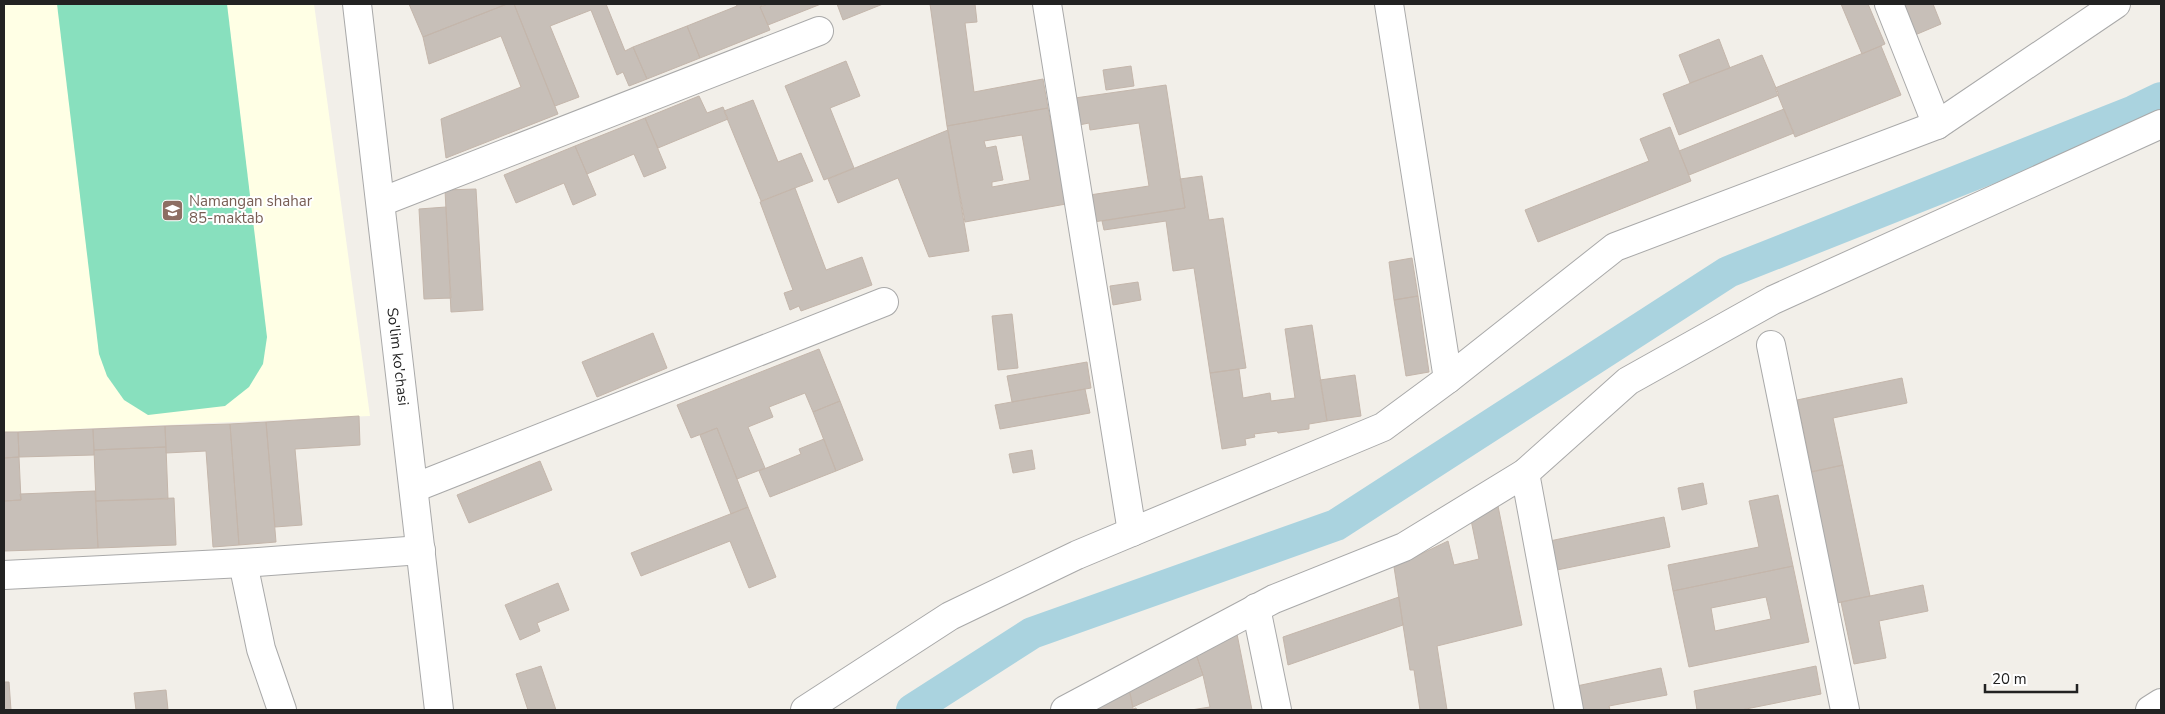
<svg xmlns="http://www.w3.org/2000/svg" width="2165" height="714" font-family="'Nunito Sans',sans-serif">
  <rect width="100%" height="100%" fill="#f2efe9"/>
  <path fill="#ffffe5" d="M4,4H314L370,416L4,432Z"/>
  <path fill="#88e0be" d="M57,4H227L267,337L263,364L249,387L225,406L148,415L124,400L107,376L99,354Z"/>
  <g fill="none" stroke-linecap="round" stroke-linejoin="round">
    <path stroke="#aad3df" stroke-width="32" d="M912,710L1032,633L1336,525L1728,272L2134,111L2161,98"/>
  </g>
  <path fill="#c7bfb8" stroke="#c4b6ab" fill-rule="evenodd" d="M409,4H507L423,37Z
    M507,4H514L558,114L446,158L441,119L521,87L501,36L429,64L423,37Z
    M514,4H606L625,51L633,47L647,79L629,86L623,72L617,75L591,10L550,26L579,97L555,106Z
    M736,4H764L760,7L770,30L700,58L687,26L737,6Z
    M768,4H821L768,25L760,7Z
    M837,4H883L843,20Z
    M930,4H975L977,22L965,23L974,92L1043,79L1048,108L947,126Z
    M1841,4H1868L1885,44L1862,54Z
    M1902,4H1933L1941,24L1915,35Z
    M687,26L700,58L647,79L633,47Z
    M1719,39L1730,68L1690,83L1679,55Z
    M1881,46L1901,95L1795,137L1775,88Z
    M1762,55L1779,95L1679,135L1663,94Z
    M846,61L860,96L830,108L854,168L824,180L785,86Z
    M1131,66L1134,86L1106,90L1103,70Z
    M1166,85L1185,208L1087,223L1083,196L1149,186L1139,123L1090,130L1089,123L1079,125L1075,98Z
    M699,96L707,113L723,107L728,119L658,148L645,118Z
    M753,100L778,162L801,153L813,181L761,201L724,111Z
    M1048,108L1066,204L965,222L947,126ZM1022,135L1030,180L992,187V182L1003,180L996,146L986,148L984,141Z
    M1784,109L1794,133L1689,175L1679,151Z
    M645,118L666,168L644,177L634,154L587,174L575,146Z
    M1670,127L1691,181L1538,242L1525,210L1649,161L1640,139Z
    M948,130L969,251L929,257L898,178L838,203L828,179Z
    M575,146L596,195L573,205L564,183L516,203L504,175Z
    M1202,176L1209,220L1223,218L1246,368L1210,373L1194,268L1173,271L1166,221L1104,230L1102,221L1185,208L1180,179Z
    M795,188L826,270L862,257L872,285L801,311L799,306L790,310L784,293L793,290L760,202Z
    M476,189L483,310L451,312L445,190Z
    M446,207L451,298L424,299L419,209Z
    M1412,258L1418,296L1394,300L1389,262Z
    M1138,282L1141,300L1113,305L1110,286Z
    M1418,296L1429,372L1406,376L1394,300Z
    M1012,314L1018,368L998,370L992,316Z
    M1312,325L1327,421L1309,424V429L1278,433L1277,431L1254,434L1255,437L1245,439L1246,445L1222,449L1210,373L1239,369L1243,398L1270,393L1271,401L1295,398L1285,329Z
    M653,333L667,368L597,397L582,362Z
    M819,349L840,401L813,412L805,393L769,407L773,417L748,427L765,468L737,479L717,428L691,438L677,405Z
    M1087,362L1091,388L1012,402L1007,376Z
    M1355,375L1361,416L1327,421L1320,380Z
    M1902,378L1907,403L1833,418L1843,465L1812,472L1797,400Z
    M1085,389L1090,413L1000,429L995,405Z
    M840,401L863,460L836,471L813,412Z
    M359,416L360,445L295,449L302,525L275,527L266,422Z
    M266,422L276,542L239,545L230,424Z
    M230,424L239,545L213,547L206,451L166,453L165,426Z
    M165,426L166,447L94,450L93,429Z
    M717,428L748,507L731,514L700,435Z
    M93,429L94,455L19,457L18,432Z
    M4,432H18L19,457L4,458Z
    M824,439L836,471L770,497L759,471L801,454L799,449Z
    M166,447L168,499L96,501L94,450Z
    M1032,450L1035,469L1013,473L1009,454Z
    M19,457L21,500L4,501V458Z
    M540,461L552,490L469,523L457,495Z
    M1843,465L1870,596L1837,603L1810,472Z
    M1703,483L1707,504L1682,510L1678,488Z
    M95,491L98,548L4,551V501L21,500L20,494Z
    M1778,495L1793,566L1673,591L1668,565L1759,547L1749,501Z
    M174,498L176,545L98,548L96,501Z
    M1498,506L1522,625L1437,646L1447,710H1420L1414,670H1410L1394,567L1448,541L1454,565L1479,559L1471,520Z
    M748,507L776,577L749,588L730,541L641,576L631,553Z
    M1664,517L1670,547L1552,571L1545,542Z
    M1793,566L1809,642L1689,667L1673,591ZM1766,597L1771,619L1715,631L1711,608Z
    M558,583L569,610L537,623L540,631L520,640L505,605Z
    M1923,585L1928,611L1879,621L1886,658L1854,664L1841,602Z
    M1399,597L1403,625L1288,665L1283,637Z
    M1236,629L1252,710H1191L1210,707L1203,675L1195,651Z
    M1195,651L1203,675L1133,707L1129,688Z
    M541,666L556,710H528L516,674Z
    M1816,666L1821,694L1741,710H1697L1694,691Z
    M1661,668L1667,695L1609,706L1610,710H1577L1572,687Z
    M4,682H9L11,710H4Z
    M1128,684L1133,709L1136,708L1137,710H1093Z
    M166,690L168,710H136L134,693Z"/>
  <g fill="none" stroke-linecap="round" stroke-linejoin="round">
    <defs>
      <g id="minor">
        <path id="s1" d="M357,4L439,710"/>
        <path d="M1047,4L1132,532"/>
        <path d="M1389,4L1448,379"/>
        <path d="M1889,4L1937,125"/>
        <path d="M381,202L819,31"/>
        <path d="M1771,345L1845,710"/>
        <path d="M1525,473L1569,710"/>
        <path d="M414,488L884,302"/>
        <path d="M243,563L261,649L282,710"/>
        <path d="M4,575L243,563L421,550"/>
        <path d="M1256,608L1277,710"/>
        <path d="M805,710L950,616L1077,555L1383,427L1448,379L1615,247L1937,125L2116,4"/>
        <path d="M1065,710L1274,599L1404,547L1525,473L1628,381L1773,300L2161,124"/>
        <path d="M2150,710L2161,703"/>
      </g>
    </defs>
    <use href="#minor" stroke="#a9a9a9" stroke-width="30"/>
    <use href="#minor" stroke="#fff" stroke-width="28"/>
  </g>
  <defs>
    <symbol id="school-square" viewBox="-11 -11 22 22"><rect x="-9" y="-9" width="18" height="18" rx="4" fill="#8d6e63" stroke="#fff"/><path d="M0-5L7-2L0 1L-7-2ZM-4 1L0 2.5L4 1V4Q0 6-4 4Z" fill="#fff"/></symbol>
  </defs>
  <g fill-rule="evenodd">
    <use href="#school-square" x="160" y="198" width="25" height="25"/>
  </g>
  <g text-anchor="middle" stroke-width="4" stroke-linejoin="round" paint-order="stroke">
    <g font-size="15" fill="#785e54" stroke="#fff" text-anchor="start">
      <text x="189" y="206">Namangan shahar<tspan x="189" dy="17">85-maktab</tspan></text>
    </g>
    <g font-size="15" fill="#222" stroke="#fff">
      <text dy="5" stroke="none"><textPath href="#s1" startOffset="355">So'lim ko'chasi</textPath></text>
    </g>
  </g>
  <rect width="2165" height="714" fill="none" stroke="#222222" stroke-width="10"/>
  <path d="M1985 684v8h92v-8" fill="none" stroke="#222222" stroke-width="2.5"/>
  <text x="1992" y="684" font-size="15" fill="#222222" stroke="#ffffff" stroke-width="4" paint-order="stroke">20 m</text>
</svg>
